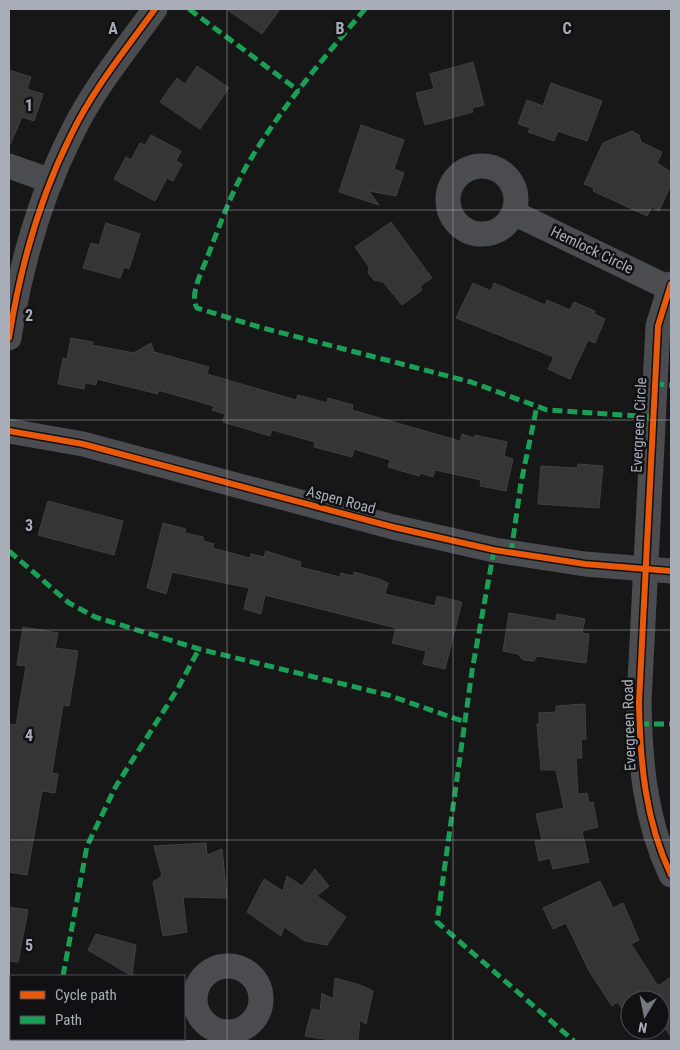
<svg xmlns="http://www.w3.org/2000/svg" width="680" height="1050" font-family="'Roboto Condensed',sans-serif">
  <rect width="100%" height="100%" fill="#171717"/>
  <path fill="#353536" stroke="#3f4043" d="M226,9H280L262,34Z
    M473,62L484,105L472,108L473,112L425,125L416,93L434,89L430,74Z
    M197,66L229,88L200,129L160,102L177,78L185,84Z
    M9,70L31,77L27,89L43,94L34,121L22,117L9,147Z
    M551,83L602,101L587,141L558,131L554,141L528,132L530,128L518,124L527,100L543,106Z
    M361,125L404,140L394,169L404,173L396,196L369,191L379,205L339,192Z
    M632,131L639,135L641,142L662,152L657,163L671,172V185L659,211L652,207L647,216L593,191L594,188L584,184L603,143Z
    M151,135L181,151L176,161L182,164L173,181L167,178L155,201L114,179L126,157L131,160L140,143L145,145Z
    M391,222L432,278L420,286L422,290L402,305L383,282L374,280L368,273L369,267L355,247Z
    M106,223L140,234L129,269L124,267L120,278L83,268L91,243L99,245Z
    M473,283L491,291L494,283L545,305L547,300L570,310L574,302L595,311L594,314L605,319L595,343L588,340L570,379L548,369L554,357L456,318Z
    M71,338L93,342L92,345L134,353L151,343L154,352L209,367L207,374L255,388L296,400L298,395L327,403L328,398L353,405L352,410L460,441L462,434L474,438L475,435L507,442L504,456L513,459L506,491L480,486L481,480L435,470L433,477L420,473L419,476L388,467L390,460L354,449L352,457L314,447L315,442L272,430L270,436L223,422L225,414L212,410L214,406L158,390V394L97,379L96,385L85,383L84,389L58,384L63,358L67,359Z
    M578,464L603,466L599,508L538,504L541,466L577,468Z
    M48,501L123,521L114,555L38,535Z
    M163,523L186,529L185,533L203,537V541L214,544L212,548L250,558L251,554L264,557L266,551L301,562L300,567L340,577L341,573L353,576L354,572L379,579L388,583L385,594L435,606L437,596L462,602L445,669L423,664L426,651L392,643L396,628L265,595L261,614L244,609L249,588L172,572L166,594L147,588Z
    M509,613L556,621L557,614L585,619L582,633L589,634L586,663L537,656L534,661L523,660L518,654L503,651Z
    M23,627L58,633L55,648L78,651L69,706L63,705L52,773L58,774L55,793L42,791L27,875L9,872V724L16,725L26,666L17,665Z
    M585,704L586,739H581L582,758H576L578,794L587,793L589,803L593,802L598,827L582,831L589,862L553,869L550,858L539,861L535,841L542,840L536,814L564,808L556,770H541L537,724H539V713L556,712V706Z
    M206,843L207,855L222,849L227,898L183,897L187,932L163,936L153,882L162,876L154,846Z
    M315,869L329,886L317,896L346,917L327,945L305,941L284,927L281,936L247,912L264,879L283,891L287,876L302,886Z
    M600,881L613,908L623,903L639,940L631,944L658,986L671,977V1037L660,1021V1000H630V1019L617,1002L612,1006L589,971L566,923L553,929L543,908Z
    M9,907L28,910L18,962L9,961Z
    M96,934L136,945L132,976L88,950Z
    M335,978L360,985L373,991L366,1024L360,1020L358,1041H336L305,1036L312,1009L320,1011L322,993L333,999Z"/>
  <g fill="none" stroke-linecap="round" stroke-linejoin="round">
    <path stroke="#4b4c50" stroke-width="25" d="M448 200a34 34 0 1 1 68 0a34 34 0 1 1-68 0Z
      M9,166L51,181
      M514,213L669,288
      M671,284L658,326L639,702C640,762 645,820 671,875
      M9,338C20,268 39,199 71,135C93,89 126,49 155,9
      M9,431L83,444L393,527L494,550L585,564L671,571
      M195 999a33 33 0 1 1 66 0a33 33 0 1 1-66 0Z"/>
    <path stroke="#1a9f57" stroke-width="5" stroke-dasharray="10 5" stroke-linecap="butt" d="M189,9L299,91
      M365,9C323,59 279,110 246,167C230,196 219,227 207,258C202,272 189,294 197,308L259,327L471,382L547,410L652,417
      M654,384L671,385
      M494,550L472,671L437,922L574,1041
      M9,551L69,603L95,617L199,649L388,695L465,722
      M511,553L521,483L537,406
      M639,724H671
      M63,976L87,846L116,786L177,690L199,649
      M52,1041V1039"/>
    <defs>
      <path id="cycleway" d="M671,284L658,326L639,702C640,762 645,820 671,875
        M9,338C20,268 39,199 71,135C93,89 126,49 155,9
        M9,431L83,444L393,527L494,550L585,564L671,571"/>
    </defs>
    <use href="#cycleway" stroke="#111113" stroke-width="9"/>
    <use href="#cycleway" stroke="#e8590c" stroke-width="6"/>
  </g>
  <path fill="none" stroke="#a8adb8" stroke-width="1" stroke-opacity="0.55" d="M227,9V1041M453,9V1041M9,210H671M9,420H671M9,630H671M9,840H671"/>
  <g text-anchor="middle" stroke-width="5" stroke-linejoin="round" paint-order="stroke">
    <g font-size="15" fill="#a8adb8" stroke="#111113">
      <text transform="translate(592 250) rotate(26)" y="5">Hemlock Circle</text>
      <text transform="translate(639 425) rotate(-87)" y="5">Evergreen Circle</text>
      <text transform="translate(341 500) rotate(15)" y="5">Aspen Road</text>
      <text transform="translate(629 725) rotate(-92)" y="5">Evergreen Road</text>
    </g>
  </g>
  <g font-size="16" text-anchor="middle" font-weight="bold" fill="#a8adb8" stroke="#111113" stroke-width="5" stroke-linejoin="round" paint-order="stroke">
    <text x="113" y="34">A</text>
    <text x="340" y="34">B</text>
    <text x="567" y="34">C</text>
    <text x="29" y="111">1</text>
    <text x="29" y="321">2</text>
    <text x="29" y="531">3</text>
    <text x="29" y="741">4</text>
    <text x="29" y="951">5</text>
  </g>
  <rect width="680" height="1050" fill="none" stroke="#a8adb8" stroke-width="20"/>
  <rect x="10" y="975" width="175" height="65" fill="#111113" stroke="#4d4f55"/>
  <rect x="20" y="991" width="25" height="8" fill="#e8590c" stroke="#4d4f55"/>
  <text x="55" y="1000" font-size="15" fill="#a8adb8">Cycle path</text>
  <rect x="20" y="1016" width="25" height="8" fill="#1a9f57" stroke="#4d4f55"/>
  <text x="55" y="1025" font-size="15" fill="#a8adb8">Path</text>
  <g transform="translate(645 1015) rotate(190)"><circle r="24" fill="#111113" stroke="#4d4f55"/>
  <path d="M0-4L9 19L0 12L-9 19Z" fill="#757880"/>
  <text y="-8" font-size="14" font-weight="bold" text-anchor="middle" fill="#a8adb8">N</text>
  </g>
</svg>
